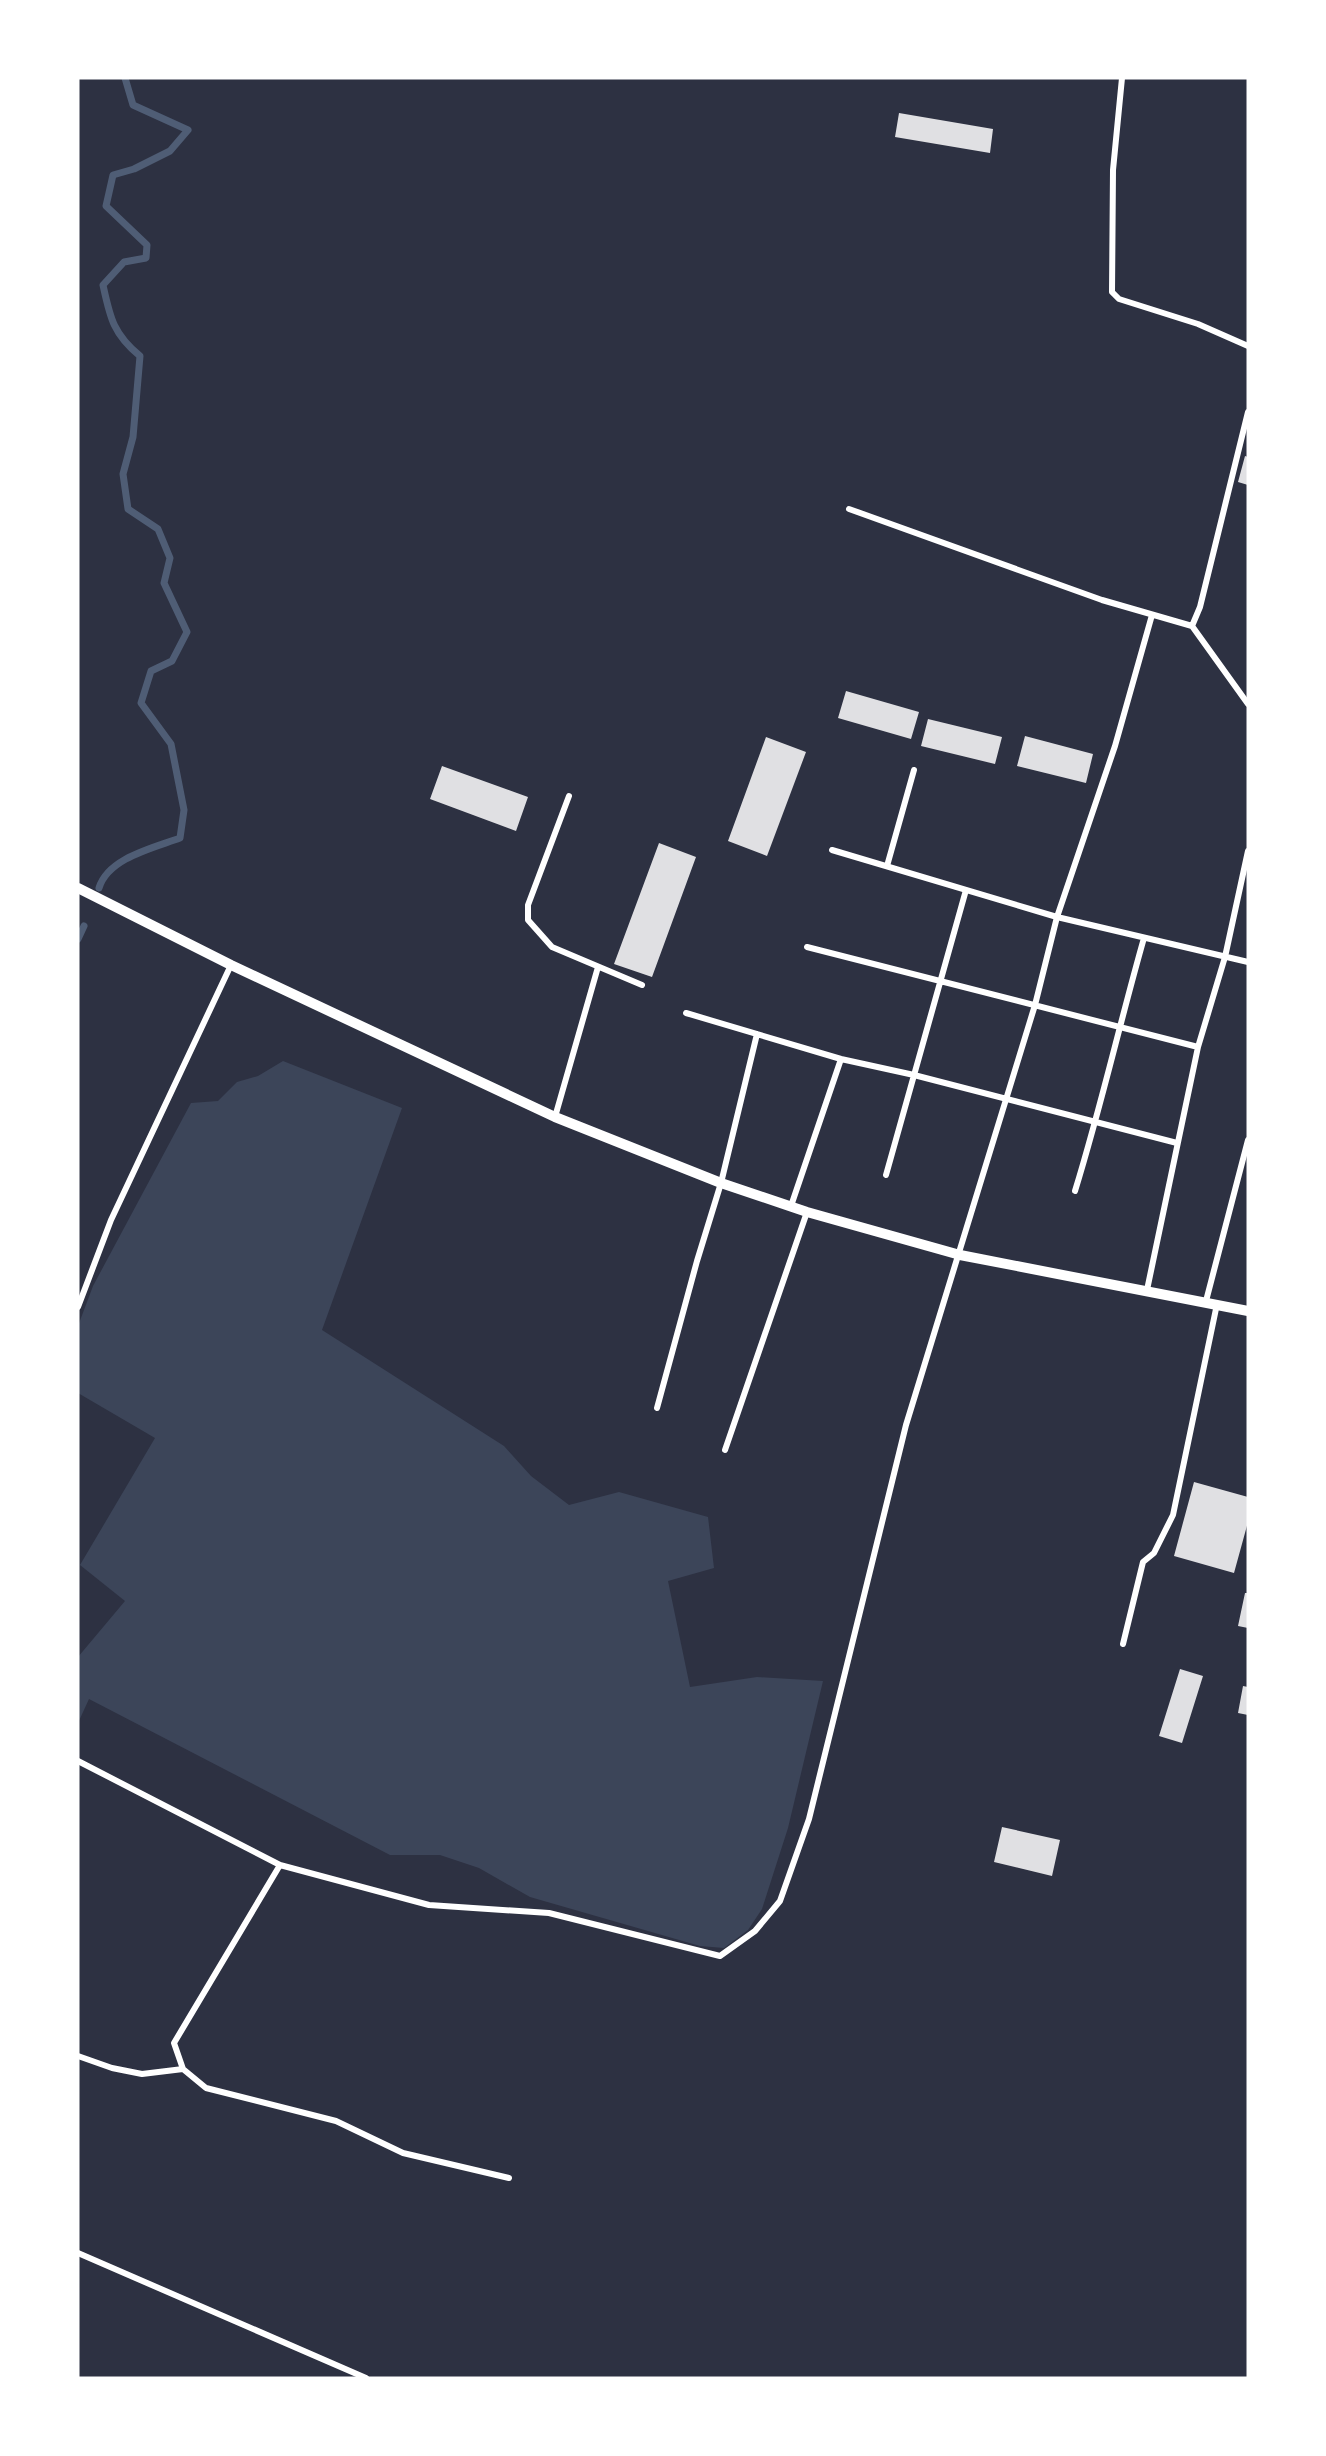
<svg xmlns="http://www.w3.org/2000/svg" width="1326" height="2456" font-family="'Varela Round',sans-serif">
  <rect width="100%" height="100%" fill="#2d3142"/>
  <path fill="#3c4559" d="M283,1061L402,1108L322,1330L504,1446L531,1476L569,1505L619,1492L708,1517L714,1568L668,1581L690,1687L757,1677L823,1681L788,1828L762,1909L748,1930L724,1948L700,1946L530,1897L479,1868L440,1855H390L89,1699L78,1723V1657L125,1601L80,1565L155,1438L78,1393V1326L93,1286L191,1103L218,1101L237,1082L258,1076Z"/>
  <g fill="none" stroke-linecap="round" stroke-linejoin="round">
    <path stroke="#4f5d75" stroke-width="7" d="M99,888C108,858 153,848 180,838L184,810L171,744L141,703L151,671L172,661L187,632L164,583L170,558L158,529L128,509L123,474L133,437L140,356C113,334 110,317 103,285L124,262L146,258L147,245L106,206L113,175L134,169L170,151L188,130L133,105L125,78
      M78,939L84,926"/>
  </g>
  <path fill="#e0e0e3" d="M899,113L993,129L990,153L895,137Z
    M1245,456L1248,457V485L1238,482Z
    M846,691L919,712L911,739L838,718Z
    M928,719L1002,737L995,764L921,746Z
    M1025,736L1093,754L1086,783L1017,766Z
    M766,737L806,752L767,856L728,841Z
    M442,766L528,797L516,831L430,799Z
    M659,843L696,857L652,977L614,964Z
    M1194,1482L1248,1497V1522L1234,1573L1174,1556Z
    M1245,1593H1248V1628L1238,1626Z
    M1180,1669L1203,1676L1182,1743L1159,1736Z
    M1243,1686L1248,1687V1715L1238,1713Z
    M1002,1827L1060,1840L1052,1876L994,1862Z"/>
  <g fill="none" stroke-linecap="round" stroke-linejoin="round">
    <path stroke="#fff" stroke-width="6" d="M1122,78L1113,170L1112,292L1119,299L1198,324L1248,346
      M849,509L1102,600L1192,626L1200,607L1248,412
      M1192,626L1248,704
      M569,796L528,905V920L552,947L642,985
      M832,850L1057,917L1248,962
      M887,866L914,770
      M807,947L1198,1047
      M686,1013L841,1059L914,1075L1177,1143
      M555,1117L598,967
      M886,1175L966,890
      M1075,1191C1101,1107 1120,1022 1144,938
      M791,1206L841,1059
      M1147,1290L1198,1047L1225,957L1248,851
      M1206,1301L1248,1140
      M78,1307L111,1220L231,965
      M657,1408L697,1261L721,1183L757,1034
      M725,1450L807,1212
      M1123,1644L1143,1562L1154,1553L1173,1515L1217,1304
      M78,1761L280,1865L429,1905L549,1913L720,1956L755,1931L780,1901L809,1819L906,1425L1035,1005L1057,917L1115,746L1152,615
      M280,1865L174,2043L183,2069L206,2088L336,2121L403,2153L509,2178
      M78,2056L112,2068L142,2074L183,2069
      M78,2253L366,2378"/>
    <path stroke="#fff" stroke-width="10" d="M78,888L231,965L555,1117L721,1183L807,1212L960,1255L1248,1311"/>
  </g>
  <rect width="1326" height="2456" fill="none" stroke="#ffffff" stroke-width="159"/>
</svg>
